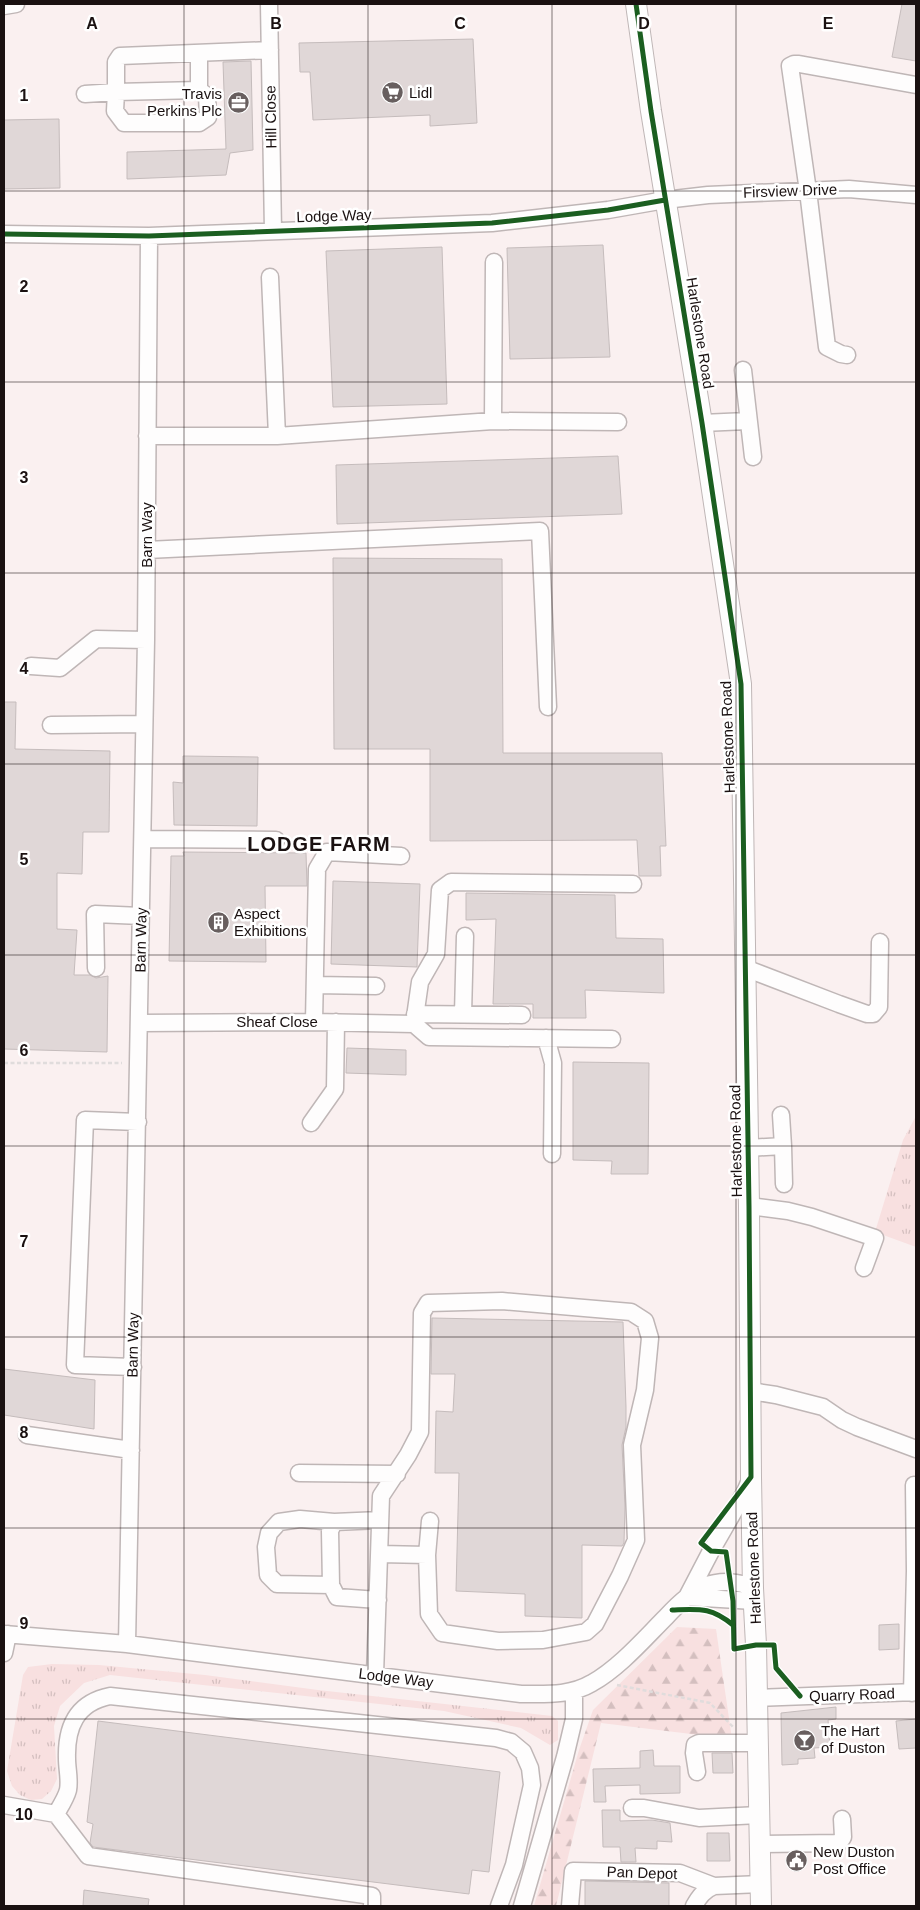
<svg xmlns="http://www.w3.org/2000/svg" width="920" height="1910" font-family="Arial,sans-serif">
  <defs>
    <pattern id="grass-tufts" width="24" height="20" patternUnits="userSpaceOnUse" patternTransform="scale(1.25)"><rect width="24" height="20" fill="#f8e0e0"/><path d="M3 7l-1-3M5 7V3M7 7l1-3M15 17l-1-3M17 17v-4M19 17l1-3" fill="none" stroke="#d4bfbf"/></pattern>
    <pattern id="forest-firs" width="22" height="20" patternUnits="userSpaceOnUse" patternTransform="scale(1.25)"><rect width="22" height="20" fill="#f8e0e0"/><path d="M5 1l3.5 6h-7zM16 11l3.5 6h-7z" fill="#d4bfbf"/></pattern>
  </defs>
  <rect width="100%" height="100%" fill="#faf0f0"/>
  <path fill="url(#grass-tufts)" d="M916,1116V1247L875,1232L903,1140Z
    M52,1664L99,1665L205,1675L318,1690L552,1716L558,1721V1740L550,1745L521,1728L444,1711L110,1675L84,1683L60,1706L54,1726L57,1779L51,1791L42,1799L31,1800L20,1795L12,1786L7,1771L23,1675L28,1667Z"/>
  <path fill="url(#forest-firs)" d="M677,1627L716,1629L732,1739L601,1723L556,1906H534L579,1750L593,1710Z"/>
  <path fill="#e0d7d7" stroke="#c5bcbc" d="M902,4H916V61L892,57Z
    M473,39L477,123L430,126V115L313,120L310,72H300L299,43Z
    M251,61L253,150L230,153L226,175L127,179V152L226,149L223,62Z
    M59,119L60,188L4,189V120Z
    M603,245L610,357L510,359L507,248Z
    M442,247L447,404L333,407L326,251Z
    M618,456L622,514L337,524L336,465Z
    M333,558L502,559L503,753H662L666,846H660L661,876H639L637,840L430,841V749H334Z
    M4,702H16L15,749L110,751L109,832H83L82,874L57,873V929L77,930L74,975H90L96,978L108,976L107,1052L4,1049Z
    M183,756L258,757L257,826L174,825L173,782L183,783Z
    M183,852L306,853L307,886H265L266,962L169,961L171,856H184Z
    M333,881L420,884L417,967L331,964Z
    M466,893L615,895L616,938L663,939L664,993L585,990L586,1018H533V1004H493L496,919L466,920Z
    M347,1048L406,1050V1075L346,1073Z
    M573,1062L649,1063L648,1174H611L612,1161L573,1160Z
    M432,1318L623,1322L626,1407V1427L622,1445L625,1506L624,1543L622,1546L582,1545V1618L525,1616V1594L456,1591L459,1473H435L436,1411L453,1412L455,1374H431Z
    M4,1369L95,1380L94,1429L4,1415Z
    M899,1624V1649L879,1650V1625Z
    M836,1707V1719L828,1720L830,1747L814,1748L815,1758L798,1759V1764L782,1765L781,1713Z
    M916,1719V1748L899,1749L896,1721Z
    M98,1721L500,1772L489,1872L472,1870L469,1894L93,1847L90,1843L93,1824L87,1822Z
    M653,1750L654,1766H680V1793L640,1794V1785L605,1786L606,1802H594L593,1769L640,1768V1751Z
    M712,1753H732L733,1773H713Z
    M602,1810H620V1821L652,1820L670,1823L672,1842L657,1841V1849L635,1848L636,1862H621L620,1847H603Z
    M707,1833H729L730,1861H707Z
    M585,1881L669,1883V1906H585Z
    M84,1890L149,1899L148,1906H83Z"/>
  <g fill="none" stroke-linecap="round" stroke-linejoin="round">
    <defs>
      <path id="minor" d="M269,4L273,231
        M4,6L16,4
        M199,90V54
        M85,94L116,92L115,111L124,123H199L208,117L207,96L199,90L116,92V62L120,56L270,50
        M4,234L149,236L492,223L608,210L665,200L708,195L849,189L916,195
        M270,277L277,436
        M847,355L841,354L827,347L808,191L790,66L794,64H799L916,85
        M743,370L753,457
        M493,421L618,422
        M702,423L747,421
        M147,436H277L493,421L494,262
        M147,550L540,531L548,707
        M31,666L60,668L96,639L146,640
        M51,725L144,724
        M143,839L276,840
        M96,968L95,914L141,916
        M745,968L839,1004L867,1014H873L879,1007L880,942
        M315,985L376,986
        M415,1014L522,1015
        M463,1014L465,936
        M314,1022L317,869L327,852L401,856
        M140,1023L314,1022L414,1024
        M414,1024L420,982L436,954L440,890L451,882L633,884
        M414,1024L429,1037L612,1039
        M546,1038L553,1063L552,1154
        M311,1123L335,1089L336,1022
        M783,1146L784,1184
        M748,1148L783,1146L781,1115
        M749,1206L788,1211L812,1217L875,1238L864,1268
        M133,1367L75,1365L85,1120L138,1122
        M751,1391L776,1395L823,1407L842,1420L857,1427L916,1449
        M27,1435L131,1450
        M299,1473L397,1474
        M427,1555L430,1521
        M331,1585L330,1531L334,1522
        M687,1597L711,1551L745,1492L751,1478
        M687,1597L754,1601
        M378,1600L337,1597L331,1585L277,1584L268,1575L266,1547L269,1533L279,1522L300,1519L334,1522L380,1520
        M4,1634L127,1644L521,1694C546,1694 570,1696 592,1683C619,1668 644,1639 666,1617C677,1605 690,1592 705,1586C720,1580 739,1581 753,1588
        M127,1644L146,640L149,236
        M4,1653L8,1634
        M375,1675L381,1496L408,1455L420,1432L422,1313L428,1303L502,1301L631,1312L645,1321L650,1338L645,1390L632,1445L636,1540L620,1576L595,1624L586,1632L543,1640L498,1641L442,1633L429,1614L427,1555L380,1554
        M912,1693L915,1571L914,1485
        M758,1698L916,1692
        M697,1772L694,1753L695,1745L699,1743H758
        M4,1805L56,1814L88,1856L372,1896V1906
        M632,1808H644L699,1818L759,1815
        M56,1814C60,1807 66,1798 68,1790C70,1780 67,1769 67,1759C66,1727 76,1703 110,1696L496,1738L511,1742L523,1752L530,1768L532,1785L514,1865L499,1906
        M760,1844L839,1843L843,1837L842,1819
        M522,1906L565,1757L574,1719V1691
        M570,1906L573,1871L680,1873L714,1886
        M694,1906C699,1897 704,1890 714,1886L761,1884"/>
      <path id="major" d="M636,4L651,111L702,423L741,684L749,1206L751,1477L753,1588L756,1645L761,1906"/>
    </defs>
    <use href="#minor" stroke="#bfb6b6" stroke-width="19"/>
    <use href="#major" stroke="#bfb6b6" stroke-width="22"/>
    <path stroke="#e0dcdc" stroke-width="2.5" stroke-dasharray="4 2.5" stroke-linecap="butt" d="M4,1063H122
      M617,1685L710,1703L734,1728"/>
    <use href="#minor" stroke="#fefdfd" stroke-width="16"/>
    <use href="#major" stroke="#fefdfd" stroke-width="20"/>
    <defs>
      <path id="cycleway" d="M636,4L651,111L702,423L741,684L749,1206L751,1477L701,1543L711,1551L726,1552L733,1601L734,1649L756,1645H774L776,1668L800,1696
        M4,234L149,236L492,223L608,210L665,200
        M672,1610C700,1609 711,1607 733,1625"/>
    </defs>
    <use href="#cycleway" stroke="#fff" stroke-width="8"/>
    <use href="#cycleway" stroke="#1b5e20" stroke-width="5"/>
  </g>
  <path fill="none" stroke="#1a1111" stroke-width="1" stroke-opacity="0.55" d="M184,4V1906M368,4V1906M552,4V1906M736,4V1906M4,191H916M4,382H916M4,573H916M4,764H916M4,955H916M4,1146H916M4,1337H916M4,1528H916M4,1719H916"/>
  <defs>
    <symbol id="supermarket-disc" viewBox="-11 -11 22 22"><circle r="9.5" fill="#685f5f" stroke="#fff"/><path d="M-6-5.5h2.5l.6 2H6L4.5 2H-2.5L-4.4-4H-6ZM-1.5 3.2a1.3 1.3 0 1 0 .1 0ZM3 3.2a1.3 1.3 0 1 0 .1 0Z" fill="#fff"/></symbol>
    <symbol id="office-disc" viewBox="-11 -11 22 22"><circle r="9.5" fill="#685f5f" stroke="#fff"/><path d="M-6-3h4V-5.5h4V-3h4V5H-6ZM-1-4.5V-3h2v-1.5ZM-6 0V1H6V0Z" fill="#fff"/></symbol>
    <symbol id="building-disc" viewBox="-11 -11 22 22"><circle r="9.5" fill="#685f5f" stroke="#fff"/><path d="M-4-6H4V6H1V3H-1V6H-4ZM-2.5-4.3h1.7v1.8h-1.7ZM.8-4.3h1.7v1.8H.8ZM-2.5-1h1.7V.8h-1.7ZM.8-1h1.7V.8H.8Z" fill="#fff"/></symbol>
    <symbol id="bar-disc" viewBox="-11 -11 22 22"><circle r="9.5" fill="#685f5f" stroke="#fff"/><path d="M-6-5H6L.8 .8V4.5H3.5V6h-7V4.5H-.8V.8Z" fill="#fff"/></symbol>
    <symbol id="civic-disc" viewBox="-11 -11 22 22"><circle r="9.5" fill="#685f5f" stroke="#fff"/><path d="M-.6-6.5H3V-4.5H.6V-3L4-1V1h2V6H-6V1h2V-1L-.6-3ZM-1.2 2.5V6h2.4V2.5Z" fill="#fff"/></symbol>
  </defs>
  <g fill-rule="evenodd">
    <use href="#supermarket-disc" x="380" y="80" width="25" height="25"/>
    <use href="#office-disc" x="226" y="90" width="25" height="25"/>
    <use href="#building-disc" x="206" y="910" width="25" height="25"/>
    <use href="#bar-disc" x="792" y="1728" width="25" height="25"/>
    <use href="#civic-disc" x="784" y="1848" width="25" height="25"/>
  </g>
  <g text-anchor="middle" stroke-width="5" stroke-linejoin="round" paint-order="stroke">
    <g font-size="15" fill="#1a1111" stroke="#fff" text-anchor="start">
      <text x="409" y="98">Lidl</text>
      <text x="222" y="99" text-anchor="end">Travis<tspan x="222" dy="17">Perkins Plc</tspan></text>
      <text x="234" y="919">Aspect<tspan x="234" dy="17">Exhibitions</tspan></text>
      <text x="821" y="1736">The Hart<tspan x="821" dy="17">of Duston</tspan></text>
      <text x="813" y="1857">New Duston<tspan x="813" dy="17">Post Office</tspan></text>
    </g>
    <g font-size="15" fill="#1a1111" stroke="#fff">
      <text transform="translate(271 117) rotate(-91)" y="5">Hill Close</text>
      <text transform="translate(790 191) rotate(-2)" y="5">Firsview Drive</text>
      <text transform="translate(334 216) rotate(-2)" y="5">Lodge Way</text>
      <text transform="translate(700 333) rotate(81)" y="5">Harlestone Road</text>
      <text transform="translate(147 535) rotate(-90)" y="5">Barn Way</text>
      <text transform="translate(728 737) rotate(-92)" y="5">Harlestone Road</text>
      <text transform="translate(141 940) rotate(-89)" y="5">Barn Way</text>
      <text x="277" y="1027">Sheaf Close</text>
      <text transform="translate(736 1141) rotate(-91)" y="5">Harlestone Road</text>
      <text transform="translate(133 1345) rotate(-89)" y="5">Barn Way</text>
      <text transform="translate(754 1568) rotate(-92)" y="5">Harlestone Road</text>
      <text transform="translate(396 1678) rotate(7)" y="5">Lodge Way</text>
      <text transform="translate(852 1695) rotate(-2)" y="5">Quarry Road</text>
      <text transform="translate(642 1873) rotate(2)" y="5">Pan Depot</text>
    </g>
    <g font-size="20" font-weight="bold" letter-spacing="1" fill="#1a1111" stroke="#fff">
      <text x="319" y="851">LODGE FARM</text>
    </g>
  </g>
  <g font-size="16" text-anchor="middle" font-weight="bold" fill="#1a1111" stroke="#fff" stroke-width="5" stroke-linejoin="round" paint-order="stroke">
    <text x="92" y="29">A</text>
    <text x="276" y="29">B</text>
    <text x="460" y="29">C</text>
    <text x="644" y="29">D</text>
    <text x="828" y="29">E</text>
    <text x="24" y="101">1</text>
    <text x="24" y="292">2</text>
    <text x="24" y="483">3</text>
    <text x="24" y="674">4</text>
    <text x="24" y="865">5</text>
    <text x="24" y="1056">6</text>
    <text x="24" y="1247">7</text>
    <text x="24" y="1438">8</text>
    <text x="24" y="1629">9</text>
    <text x="24" y="1820">10</text>
  </g>
  <rect width="920" height="1910" fill="none" stroke="#1a1111" stroke-width="10"/>
</svg>
